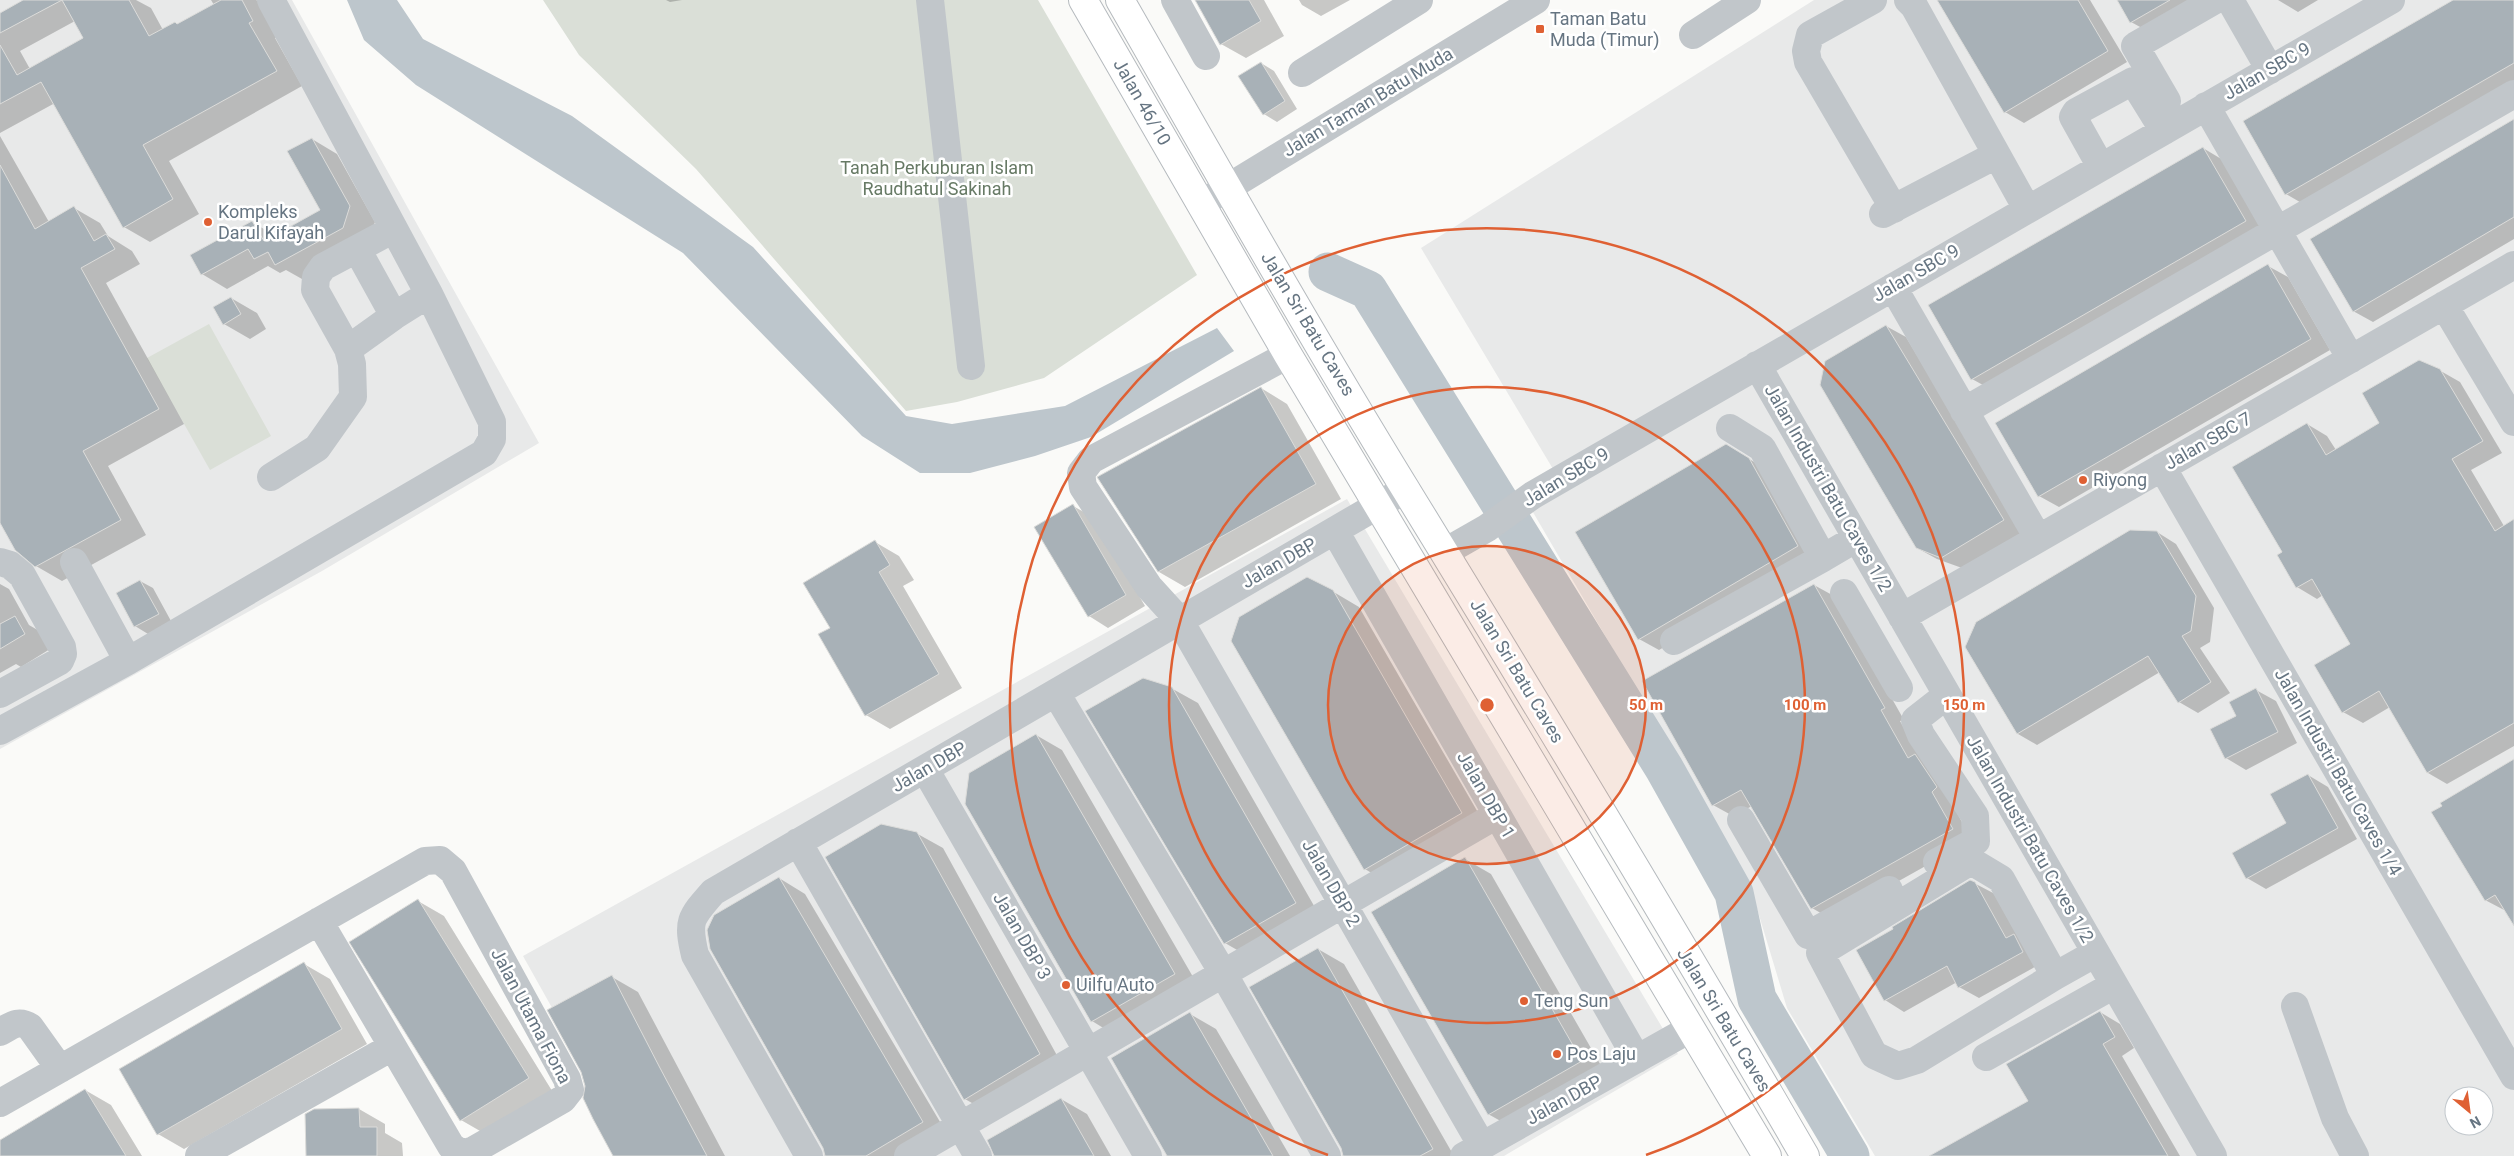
<svg xmlns="http://www.w3.org/2000/svg" width="2514" height="1156" font-family="Roboto,sans-serif">
  <rect width="100%" height="100%" fill="#fafaf8"/>
  <path fill="#e8e9e9" fill-rule="evenodd" d="M0,0H292L539,443L322,571L0,749Z
    M1814,0H2514V1156H1875L1787,1008L1749,882L1520,490L1553,469L1421,248ZM2454,1096H2484V1126H2454Z
    M1347,499L1678,1054L1504,1156H635L523,956Z"/>
  <path fill="#dadfd7" d="M543,0H1038L1197,275L1044,378L957,402L906,411L696,169L579,55Z
    M209,324L271,436L210,470L147,358Z"/>
  <path fill="#bdc6cc" d="M347,0H397L423,39L572,116L753,247L906,416L952,424L1065,406L1217,328L1234,351L1091,437L1035,456L970,473H920L862,436L683,253L416,85L364,40Z"/>
  <path fill="#0003" fill-rule="evenodd" d="M26,0H136L151,8L163,30L178,25L214,5L211,0H256L260,2L279,36L275,38L302,86L169,161L199,214L150,242L124,227L55,103L0,133V14ZM75,21L85,38L30,69L20,51Z
    M666,0H682L670,2Z
    M1196,0H1264L1284,36L1246,58L1221,44Z
    M1299,0H1350L1321,16L1302,5Z
    M1939,0H2090L2127,62L2024,123L2005,112Z
    M2118,0H2208L2151,33L2131,22Z
    M2278,0H2318L2298,12Z
    M2456,0H2514V85L2305,205L2286,194Z
    M1261,63L1274,71L1297,109L1277,122L1264,114Z
    M2514,120V239L2373,322L2353,311Z
    M0,136L49,222L74,208L100,223L108,236L132,251L140,264L106,283L184,424L108,466L146,535L62,581L36,566L0,520Z
    M312,139L337,154L375,222L368,243L302,279L286,270L280,273L268,266L227,289L202,274L252,222L276,236L322,211Z
    M2203,148L2223,160L2265,232L1992,390L1972,379Z
    M2268,266L2288,277L2330,350L2059,507L2039,496Z
    M231,298L257,313L266,329L250,339L224,324Z
    M1886,326L1906,337L2023,532L1962,568L1937,559L1917,548Z
    M2439,370L2460,382L2502,453L2471,470L2504,526L2514,521V746L2447,784L2428,773L2390,707L2363,723L2343,712L2352,644L2323,595L2317,599L2297,587L2284,552L2307,424L2327,436L2336,450L2381,423Z
    M1261,388L1287,404L1341,499L1185,587L1159,572L1099,478Z
    M1746,457L1769,471L1817,557L1659,650L1639,639Z
    M1073,506L1093,517L1145,606L1108,628L1089,616Z
    M2157,532L2176,544L2214,608L2210,642L2200,648L2230,693L2198,713L2179,702L2160,672L2037,745L2018,734L1967,647Z
    M875,542L899,556L914,580L903,586L962,688L890,729L866,715L831,628Z
    M140,581L153,588L171,621L148,634L135,626Z
    M0,584L9,589L29,625L41,632L50,649L21,667L16,664L0,673Z
    M1814,585L1834,596L1904,720L1900,721L1921,759L1952,804L1972,840L1831,919L1812,908L1752,806L1733,816L1713,805Z
    M1332,591L1359,607L1487,828L1391,885L1365,869L1233,641Z
    M1171,688L1198,703L1321,918L1251,958L1225,943Z
    M2256,690L2276,701L2297,743L2246,770L2226,758Z
    M1036,735L1062,750L1200,989L1118,1037L1092,1021L966,804Z
    M2514,760V922L2506,911L2485,900Z
    M2308,775L2328,787L2357,839L2266,889L2247,878L2287,824Z
    M916,833L943,848L1065,1070L991,1114L965,1099Z
    M1465,859L1491,874L1607,1076L1515,1129L1488,1114Z
    M779,878L805,894L949,1137L917,1156H825Z
    M1974,883L1995,894L2042,963L1979,998L1959,987L1957,982L1904,1012L1885,1000Z
    M418,901L444,916L554,1094L487,1135L461,1120Z
    M1318,949L1344,964L1454,1156H1344Z
    M304,964L330,979L367,1044L184,1149L158,1134L121,1070Z
    M612,977L638,992L725,1156H614L586,1086Z
    M2100,1012L2120,1024L2134,1048L2122,1056L2180,1156H1933L2030,1101Z
    M1190,1014L1216,1029L1290,1156H1169Z
    M85,1090L111,1105L142,1156H0V1141Z
    M1061,1099L1087,1114L1111,1156H995Z
    M359,1109L385,1124V1133L402,1143L403,1156H307Z"/>
  <g fill="none" stroke-linecap="round" stroke-linejoin="round">
    <path stroke="#bdc6cc" stroke-width="39" d="M1328,272L1368,290L1664,768L1734,893L1757,999L1850,1156"/>
  </g>
  <path fill="#a8b1b7" stroke="#dcdcda" d="M23,0H62L0,33V13Z
    M62,0H129L149,36L175,22L177,24L221,0H242L253,21L249,23L277,71L143,145L173,199L123,228L41,82L0,104V45L17,75L83,38Z
    M1195,0H1249L1261,21L1220,45Z
    M1937,0H2078L2108,51L2004,113Z
    M2117,0H2170L2130,23Z
    M2453,0H2514V63L2285,195L2243,121Z
    M1261,62L1285,101L1263,115L1238,76Z
    M2514,119V217L2353,312L2310,239Z
    M312,138L350,206L343,228L275,265L268,252L254,259L248,249L201,275L190,255L252,221L264,241L320,210L287,151Z
    M2203,147L2246,221L1971,380L1928,305Z
    M0,165L35,229L74,206L94,241L106,234L115,249L81,268L159,409L83,451L121,520L35,567L15,550L0,523Z
    M2268,264L2311,339L2038,497L1995,423Z
    M231,297L241,314L223,325L213,307Z
    M1886,325L2004,520L1941,558L1916,548L1820,385L1825,361Z
    M2419,360L2440,369L2483,441L2452,459L2495,531L2514,519V723L2427,773L2379,691L2342,713L2314,665L2350,644L2312,579L2296,588L2277,555L2282,552L2232,467L2307,423L2326,455L2379,423L2362,393Z
    M1261,387L1316,484L1158,572L1097,477Z
    M1726,444L1749,458L1798,546L1638,640L1575,532Z
    M1073,504L1126,595L1088,617L1034,527Z
    M2130,530L2157,531L2196,596L2191,631L2182,636L2211,682L2178,703L2148,656L2017,734L1965,647L1976,622Z
    M875,540L890,565L879,572L939,674L865,716L818,634L830,628L803,583Z
    M1307,577L1333,590L1462,813L1364,870L1231,641L1239,617Z
    M140,580L159,614L134,627L116,593Z
    M1814,584L1885,708L1881,710L1908,758L1915,754L1937,787L1932,792L1953,829L1811,909L1741,790L1712,806L1642,681Z
    M15,616L25,634L0,649V624Z
    M1143,678L1172,687L1296,903L1224,944L1085,711Z
    M2256,688L2278,732L2225,759L2210,729L2236,716L2229,702Z
    M1036,734L1175,974L1091,1022L965,804L969,773Z
    M2514,759V926L2495,895L2485,901L2431,812L2442,806L2440,803Z
    M2308,774L2338,828L2246,879L2232,853L2286,823L2270,794Z
    M881,824L917,832L1040,1054L964,1100L825,857Z
    M1465,857L1582,1061L1488,1115L1371,912Z
    M779,877L923,1122L866,1156H825L823,1148L710,949L707,930L714,915Z
    M1970,880L1975,882L2006,938L2014,934L2023,952L1958,988L1947,966L1884,1001L1856,950L1893,929L1892,927Z
    M418,899L529,1078L460,1121L349,942Z
    M1318,948L1433,1149L1420,1156H1343L1341,1148L1249,987Z
    M304,962L342,1029L157,1135L119,1069Z
    M612,975L660,1068L707,1156H613L593,1119L583,1098L585,1086L581,1072L547,1010Z
    M2100,1011L2115,1037L2103,1044L2168,1156H1929L2028,1101L2006,1064Z
    M1190,1012L1273,1156H1167L1111,1058Z
    M85,1089L126,1156H0V1140Z
    M1061,1098L1094,1156H994L987,1140Z
    M359,1108L360,1127H377V1156H306L305,1114L314,1109Z"/>
  <g fill="none" stroke-linecap="round" stroke-linejoin="round">
    <defs>
      <path id="major" d="M1083,0L1288,355L1767,1156
        M1120,0C1214,164 1307,329 1406,490C1541,710 1675,932 1805,1156"/>
    </defs>
    <use href="#major" stroke="#b5babe" stroke-width="30"/>
    <path stroke="#c1c6ca" stroke-width="28" d="M930,0L971,366
      M1175,0L1206,56
      M1873,0L1810,35L1806,51L1808,62L1894,209
      M1908,0L1914,6L2027,209
      M2230,0L2270,70
      M1693,35L1747,0
      M1302,73L1419,0
      M2167,101L2135,46L2215,0
      M2206,106L2351,359
      M2101,167L2073,117L2076,112L2133,81L2164,131
      M1201,204L1536,0
      M1883,214L1996,155
      M357,249L394,316
      M1893,287L2038,538
      M2444,305L2514,422
      M348,349L315,290L316,277L323,267L394,229
      M1288,355L1091,460L1081,473L1083,487L1149,587L1180,621L1482,1146
      M1757,365L2213,1156
      M1964,411L2514,94
      M1730,428L1762,448L1823,558L1857,538
      M2162,467L2514,1076
      M271,477L317,448L353,397L352,364L348,349L394,316L429,294
      M1335,531L1637,1059
      M1445,552L1487,528L1533,495L2391,0
      M0,562L10,565L22,575L62,647L63,654L60,661L0,694
      M74,562L128,661
      M1844,593L1899,688
      M1902,617L2514,265
      M1674,641L1823,558
      M1056,693L1223,973L1327,1156
      M0,731L128,661L484,453L492,439V422L429,294L271,0
      M925,769L1148,1156
      M1741,820L1808,935L1889,890
      M798,842L978,1156
      M1937,862L1976,841L1975,816L1921,735L1915,720L1947,695
      M1966,864H1976L2001,879L2055,976L1917,1060L1898,1066L1874,1055L1820,953Z
      M2055,976L2096,953
      M2295,1006L2335,1118L2355,1156
      M0,1032C11,1026 18,1019 30,1027L60,1069
      M1986,1057L2114,985
      M0,1103L425,861L440,860L453,871L567,1079L570,1090L563,1099L474,1150L462,1154L451,1146L319,921
      M199,1156L392,1047
      M809,1156L695,955C687,921 690,918 713,892L1406,489
      M908,1156L1497,815
      M1464,1156L1690,1029"/>
    <use href="#major" stroke="#fff" stroke-width="28"/>
  </g>
  <circle cx="1487" cy="705" r="159" fill="#df6033" fill-opacity=".12"/>
  <g fill="none" stroke="#df6033" stroke-width="2.5">
    <circle cx="1487" cy="705" r="159"/>
    <circle cx="1487" cy="705" r="318"/>
    <path d="M1328 1155A477 477 0 1 1 1646 1155"/>
  </g>
  <g fill="#df6033" stroke="#fff" stroke-width="2">
    <rect x="1535" y="24" width="10" height="10" rx="2.5"/>
    <circle cx="208" cy="222" r="5"/>
    <circle cx="2083" cy="480" r="5"/>
    <circle cx="1066" cy="985" r="5"/>
    <circle cx="1524" cy="1001" r="5"/>
    <circle cx="1557" cy="1054" r="5"/>
  </g>
  <g text-anchor="middle" stroke-width="5" stroke-linejoin="round" paint-order="stroke">
    <g font-size="18" fill="#667582" stroke="#fff" text-anchor="start">
      <text x="1550" y="25">Taman Batu<tspan x="1550" dy="21">Muda (Timur)</tspan></text>
      <text x="218" y="218">Kompleks<tspan x="218" dy="21">Darul Kifayah</tspan></text>
      <text x="2093" y="486">Riyong</text>
      <text x="1076" y="991">Uilfu Auto</text>
      <text x="1534" y="1007">Teng Sun</text>
      <text x="1567" y="1060">Pos Laju</text>
    </g>
    <g font-size="18" fill="#667582" stroke="#fff">
      <text transform="translate(2267 71) rotate(-30)" y="6">Jalan SBC 9</text>
      <text transform="translate(1142 102) rotate(60)" y="6">Jalan 46/10</text>
      <text transform="translate(1368 102) rotate(-31)" y="6">Jalan Taman Batu Muda</text>
      <text transform="translate(1916 273) rotate(-30)" y="6">Jalan SBC 9</text>
      <text transform="translate(1308 324) rotate(59)" y="6">Jalan Sri Batu Caves</text>
      <text transform="translate(2208 441) rotate(-30)" y="6">Jalan SBC 7</text>
      <text transform="translate(1566 477) rotate(-31)" y="6">Jalan SBC 9</text>
      <text transform="translate(1828 488) rotate(60)" y="6">Jalan Industri Batu Caves 1/2</text>
      <text transform="translate(1279 563) rotate(-30)" y="6">Jalan DBP</text>
      <text transform="translate(1517 671) rotate(59)" y="6">Jalan Sri Batu Caves</text>
      <text transform="translate(929 767) rotate(-30)" y="6">Jalan DBP</text>
      <text transform="translate(2338 772) rotate(60)" y="6">Jalan Industri Batu Caves 1/4</text>
      <text transform="translate(1486 795) rotate(60)" y="6">Jalan DBP 1</text>
      <text transform="translate(2030 839) rotate(60)" y="6">Jalan Industri Batu Caves 1/2</text>
      <text transform="translate(1331 883) rotate(60)" y="6">Jalan DBP 2</text>
      <text transform="translate(1022 936) rotate(60)" y="6">Jalan DBP 3</text>
      <text transform="translate(531 1016) rotate(62)" y="6">Jalan Utama Fiona</text>
      <text transform="translate(1724 1020) rotate(59)" y="6">Jalan Sri Batu Caves</text>
      <text transform="translate(1564 1100) rotate(-29)" y="6">Jalan DBP</text>
    </g>
    <g font-size="18" fill="#677a65" stroke="#fff">
      <text x="937" y="174">Tanah Perkuburan Islam<tspan x="937" dy="21">Raudhatul Sakinah</tspan></text>
    </g>
  </g>
  <circle cx="1487" cy="705" r="8" fill="#df6033" stroke="#fff" stroke-width="2.5"/>
  <g font-size="15" text-anchor="middle" font-weight="bold" fill="#df6033" stroke="#fff" stroke-width="5" stroke-linejoin="round" paint-order="stroke">
    <text x="1646" y="710">50 m</text>
    <text x="1805" y="710">100 m</text>
    <text x="1964" y="710">150 m</text>
  </g>
  <g transform="translate(2469 1111) rotate(151)"><circle r="24" fill="#ffffff" stroke="#c2c8cd"/>
  <path d="M0-4L9 19L0 12L-9 19Z" fill="#df6033"/>
  <text y="-8" font-size="14" font-weight="bold" text-anchor="middle" fill="#667582">N</text>
  </g>
</svg>
